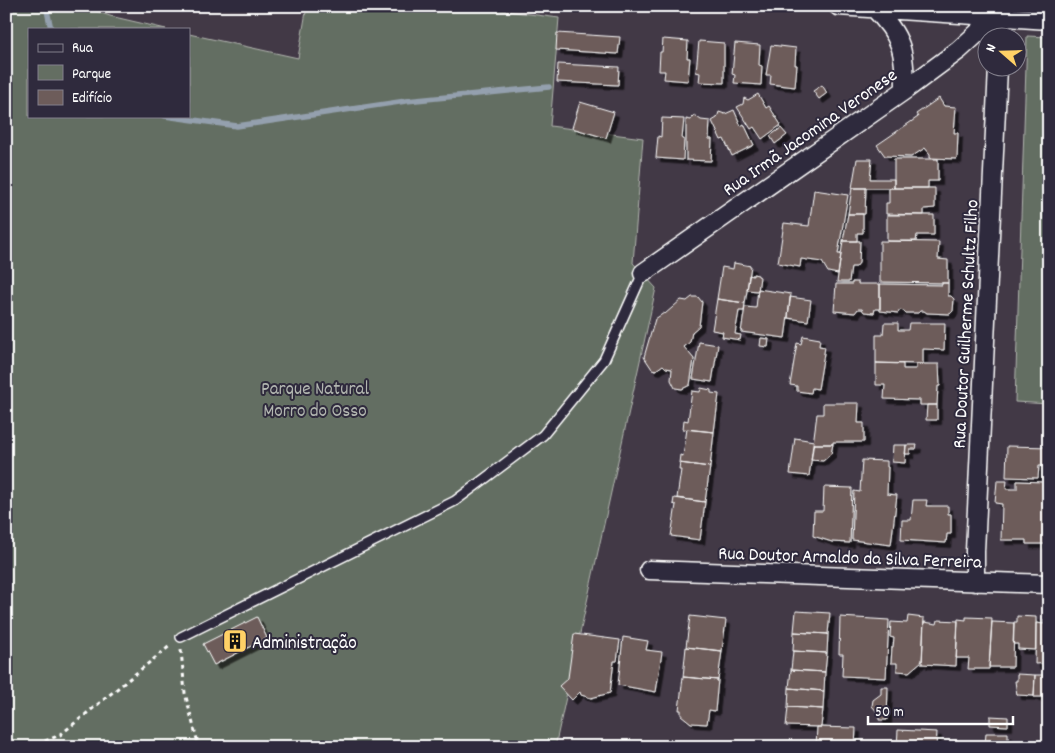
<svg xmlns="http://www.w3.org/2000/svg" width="1055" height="753" font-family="Dekko,sans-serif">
  <defs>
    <filter id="shadow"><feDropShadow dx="4.5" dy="4.5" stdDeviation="0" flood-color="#0009"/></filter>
  </defs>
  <rect width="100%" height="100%" fill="#423946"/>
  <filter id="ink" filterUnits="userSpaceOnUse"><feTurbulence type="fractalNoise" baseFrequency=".02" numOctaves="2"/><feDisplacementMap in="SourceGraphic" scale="10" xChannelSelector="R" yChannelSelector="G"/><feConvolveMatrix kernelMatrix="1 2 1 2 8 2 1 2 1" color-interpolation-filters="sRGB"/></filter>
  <g filter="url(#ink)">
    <path fill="#646e62" stroke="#b2b6b0" d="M6,6H81L110,16L166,29H29V116H189V34L298,58L307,6H470L559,18L550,126L643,138L633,263L656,288L555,747H6Z
      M1027,36L1049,37V404L1015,402Z"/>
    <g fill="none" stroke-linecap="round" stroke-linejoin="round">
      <path stroke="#94a0ae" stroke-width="5.5" d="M46,6L51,29
        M165,116L237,126L406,101L549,87"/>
    </g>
    <path fill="#6d5c5a" stroke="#fff" filter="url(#shadow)" d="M557,33L620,37L618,54L556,50Z
      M663,39L688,41L687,58H690L688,81L664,79L665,71H659L660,52H662Z
      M699,41L724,43V83L699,82L700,73L696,72Z
      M735,43L760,45L759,65L762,66L761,85L734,83L735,75L732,74Z
      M771,45L796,48L795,65H797L795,87L770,84L771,75H766Z
      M558,64L619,67L618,85L557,82Z
      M822,85L827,93L819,99L813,91Z
      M758,94L766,108L769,106L781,125L762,139L754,127L751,129L737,107L743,104L744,98L748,100Z
      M939,98L944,106L956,107L954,133H958L957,159L930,158V154L925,148L911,157L885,156L877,145L918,117L916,114Z
      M580,102L614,112L606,138L572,128Z
      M734,110L741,126L744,124L754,145L732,156L724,139L721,140L712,121L717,118L719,112L725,114Z
      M694,115L701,120L710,121L709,139H712L711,161L686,160V119L691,120Z
      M662,118L684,119L682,139H684L683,160L656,158L658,136L661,137Z
      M781,128L787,135L775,144L770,136Z
      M857,159H872L870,179H894V188H852Z
      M894,159H938V181H928V188H894Z
      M852,188H866L865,214H848Z
      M889,188H935V208L924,209V215L886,214V203H889Z
      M814,190L848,195L838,254H841L838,274L828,272L822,262L801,259L800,267L778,263L784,223L809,226Z
      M848,214H863V233H857V241H843Z
      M887,215H934V235H917L916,241H887Z
      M843,241H860L859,263L856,267H851L849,282H837Z
      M880,241L939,242L938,259L948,260V283L880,282Z
      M734,263L751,266L745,303L717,299L722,267L733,269Z
      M753,274L758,275V276L760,277L758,291L747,290L749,275L753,276Z
      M852,282H858V284H880V309H875L874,313L864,312L862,309H858L855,313L834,311L836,284H852Z
      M942,283H948V296H951L954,299L953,311L950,314L927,313L924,311H920L918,313H906L904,311L900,310L898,313L880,311V284L942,285Z
      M758,289L791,294L785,338L741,332L745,307L756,308Z
      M692,297H698L702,302L699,326L692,332L690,342L684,347L694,359L690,385L682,389L675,388L671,380L672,369L666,368L663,365L656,370L652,369L644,357L655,319L664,313L665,314L681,300L687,301Z
      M790,297L811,300L808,321L788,318Z
      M717,299L745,303L744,311H739L735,334L741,335L740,340L722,337L723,332L712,330Z
      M884,323H898V330H908L909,323H945L944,350L923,349V364L876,363V335H883Z
      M803,336L820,339L819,346L825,347L818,389L812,388L811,393L797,391V386L790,385L797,343L801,344Z
      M761,338L769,339L768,347L760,346Z
      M699,342L718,345L712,382L693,379Z
      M876,363L903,364V369H916V364H939L940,386H938L937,405H920V400L884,399L885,385H876Z
      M701,388L711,390V393L719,394L714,432L683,429L684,420L688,421L692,391L700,392Z
      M823,403H859L858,423H864V442H833V444H813L817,414H823Z
      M927,405H937V420H926Z
      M687,429L714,432L710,467L679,463L680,455L683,456Z
      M795,438L814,441L809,476L790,474Z
      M813,444H833L831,454L823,461L811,460Z
      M893,445H906L905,463L892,462Z
      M906,445H917L916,449H910V454H905Z
      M1007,446L1049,447V466H1039L1038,478L1006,477Z
      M862,460L887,461V467H888L887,494L897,495L891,545L852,540L854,491L860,492Z
      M680,463L710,467L705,502L677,498L681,470H679Z
      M997,481H1007L1006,489H1017V481L1043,482V490H1049V544H1026V540H1001L1002,504L995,503Z
      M824,487L852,488L850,543L832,542L813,536L814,511H823Z
      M674,498L705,502L700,540L671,536L676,505L673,504Z
      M913,500H927L926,506H948V514H951V534H947L946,543L901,540L902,520H911Z
      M796,611L830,613L828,634L794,632Z
      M690,616L726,620L722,651L686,647Z
      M908,616L924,618L922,661L909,672L897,671V663H891L892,647H893L894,638L890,637L891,622L907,623Z
      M1017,616L1036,617V650L1018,649V644H1013L1014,622H1017Z
      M257,617L267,638L214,665L203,644Z
      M840,617L889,620L886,678L842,676L843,654H839Z
      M966,617L992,618L989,669H968L969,658H956L958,619L966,620Z
      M938,620L958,621L956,666L922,664L924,622L937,624Z
      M1044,620L1049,621V663L1035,664L1036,623L1044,624Z
      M992,622L1014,623L1013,667H989Z
      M794,632L828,634L827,653L793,651Z
      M574,634L620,640L617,661H614L610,693L591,698L581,695L580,692L572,700L559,686L568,678Z
      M623,637L648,641L646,650L662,652L656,692L618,685Z
      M686,647L722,651L718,680L683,677Z
      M793,651L827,653L825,672L791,670Z
      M791,670L825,672L824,691L789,688Z
      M1017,674L1035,675L1034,696L1017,695L1015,681H1017Z
      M1035,675H1043L1048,680L1047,693L1043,697H1034Z
      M683,677L718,680L715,711L709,710L707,724L691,723L681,715V710H679Z
      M881,687H888L887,720H879V714L872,706L873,700L881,694Z
      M789,688L824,691L823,709L788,707Z
      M788,707L823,709L821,727L786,726Z
      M990,716L1008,717V726L990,725Z
      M817,727L856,728L855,747H816Z
      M898,730L937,732L936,747H897Z
      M986,733H1008V746L985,745Z"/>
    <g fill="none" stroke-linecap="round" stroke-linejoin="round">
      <defs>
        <path id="lane" d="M181,637L455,501L543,435L604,360L643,273"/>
        <path id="street" d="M838,6L1049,20
          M874,8C902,36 905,52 905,90
          M1000,38L1001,17
          M643,273L905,90L959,50L994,18
          M649,570L1049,584
          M975,582V551L998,68"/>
      </defs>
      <use href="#lane" stroke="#fff" stroke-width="12"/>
      <use href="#street" stroke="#fff" stroke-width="21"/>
      <path stroke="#fff" stroke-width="3" stroke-dasharray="4 4" stroke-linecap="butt" d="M181,650L185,693L199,747
        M30,747L60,735L171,645"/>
      <use href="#lane" stroke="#2f2a3d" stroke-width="9"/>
      <use href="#street" stroke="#2f2a3d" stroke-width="18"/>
    </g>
  </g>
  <defs>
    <symbol id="building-square" viewBox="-11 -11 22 22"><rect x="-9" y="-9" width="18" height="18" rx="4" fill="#ffd166" stroke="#2f2a3d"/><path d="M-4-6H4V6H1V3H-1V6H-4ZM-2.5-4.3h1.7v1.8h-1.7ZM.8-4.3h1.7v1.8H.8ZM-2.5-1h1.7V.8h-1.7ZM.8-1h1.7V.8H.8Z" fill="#111"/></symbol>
  </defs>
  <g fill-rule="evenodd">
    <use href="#building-square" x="221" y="627" width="28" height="28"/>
  </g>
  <g text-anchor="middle" stroke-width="4" stroke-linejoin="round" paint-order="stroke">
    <g font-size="19" fill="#fff" stroke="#2f2a3d">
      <text transform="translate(809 131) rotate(-35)" y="7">Rua Irmã Jacomina Veronese</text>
      <text transform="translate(964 324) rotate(-87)" y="7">Rua Doutor Guilherme Schultz Filho</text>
      <text transform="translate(850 556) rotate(2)" y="7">Rua Doutor Arnaldo da Silva Ferreira</text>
    </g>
    <g font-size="19" fill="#b2b6b0" stroke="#2f2a3d">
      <text x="315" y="394">Parque Natural<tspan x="315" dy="22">Morro do Osso</tspan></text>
    </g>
    <g font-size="19" fill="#fff" stroke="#2f2a3d" text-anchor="start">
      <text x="252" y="648">Administração</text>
    </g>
  </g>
  <rect width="1055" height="753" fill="none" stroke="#2f2a3d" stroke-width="25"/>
  <rect x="12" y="12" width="1030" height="728" fill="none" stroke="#fff" stroke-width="2" filter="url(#ink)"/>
  <rect x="28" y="28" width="162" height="90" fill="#2f2a3d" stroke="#827f8b"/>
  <rect x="38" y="44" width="25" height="8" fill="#2f2a3d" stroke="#827f8b"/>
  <text x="72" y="52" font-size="15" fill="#ffffff">Rua</text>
  <rect x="38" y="65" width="25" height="15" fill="#646e62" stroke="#827f8b"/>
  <text x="72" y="78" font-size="15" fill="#ffffff">Parque</text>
  <rect x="38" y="90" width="25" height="15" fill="#6d5c5a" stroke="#827f8b"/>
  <text x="72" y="102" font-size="15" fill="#ffffff">Edifício</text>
  <g transform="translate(1002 52) rotate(290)"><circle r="24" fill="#2f2a3d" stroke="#827f8b"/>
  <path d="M0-4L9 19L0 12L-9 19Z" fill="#ffd166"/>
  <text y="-8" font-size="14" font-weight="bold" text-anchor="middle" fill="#ffffff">N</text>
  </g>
  <path d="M868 716v8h145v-8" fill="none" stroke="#ffffff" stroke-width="2.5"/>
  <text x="875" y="716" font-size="15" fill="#ffffff" stroke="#2f2a3d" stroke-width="4" paint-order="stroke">50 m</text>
</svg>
